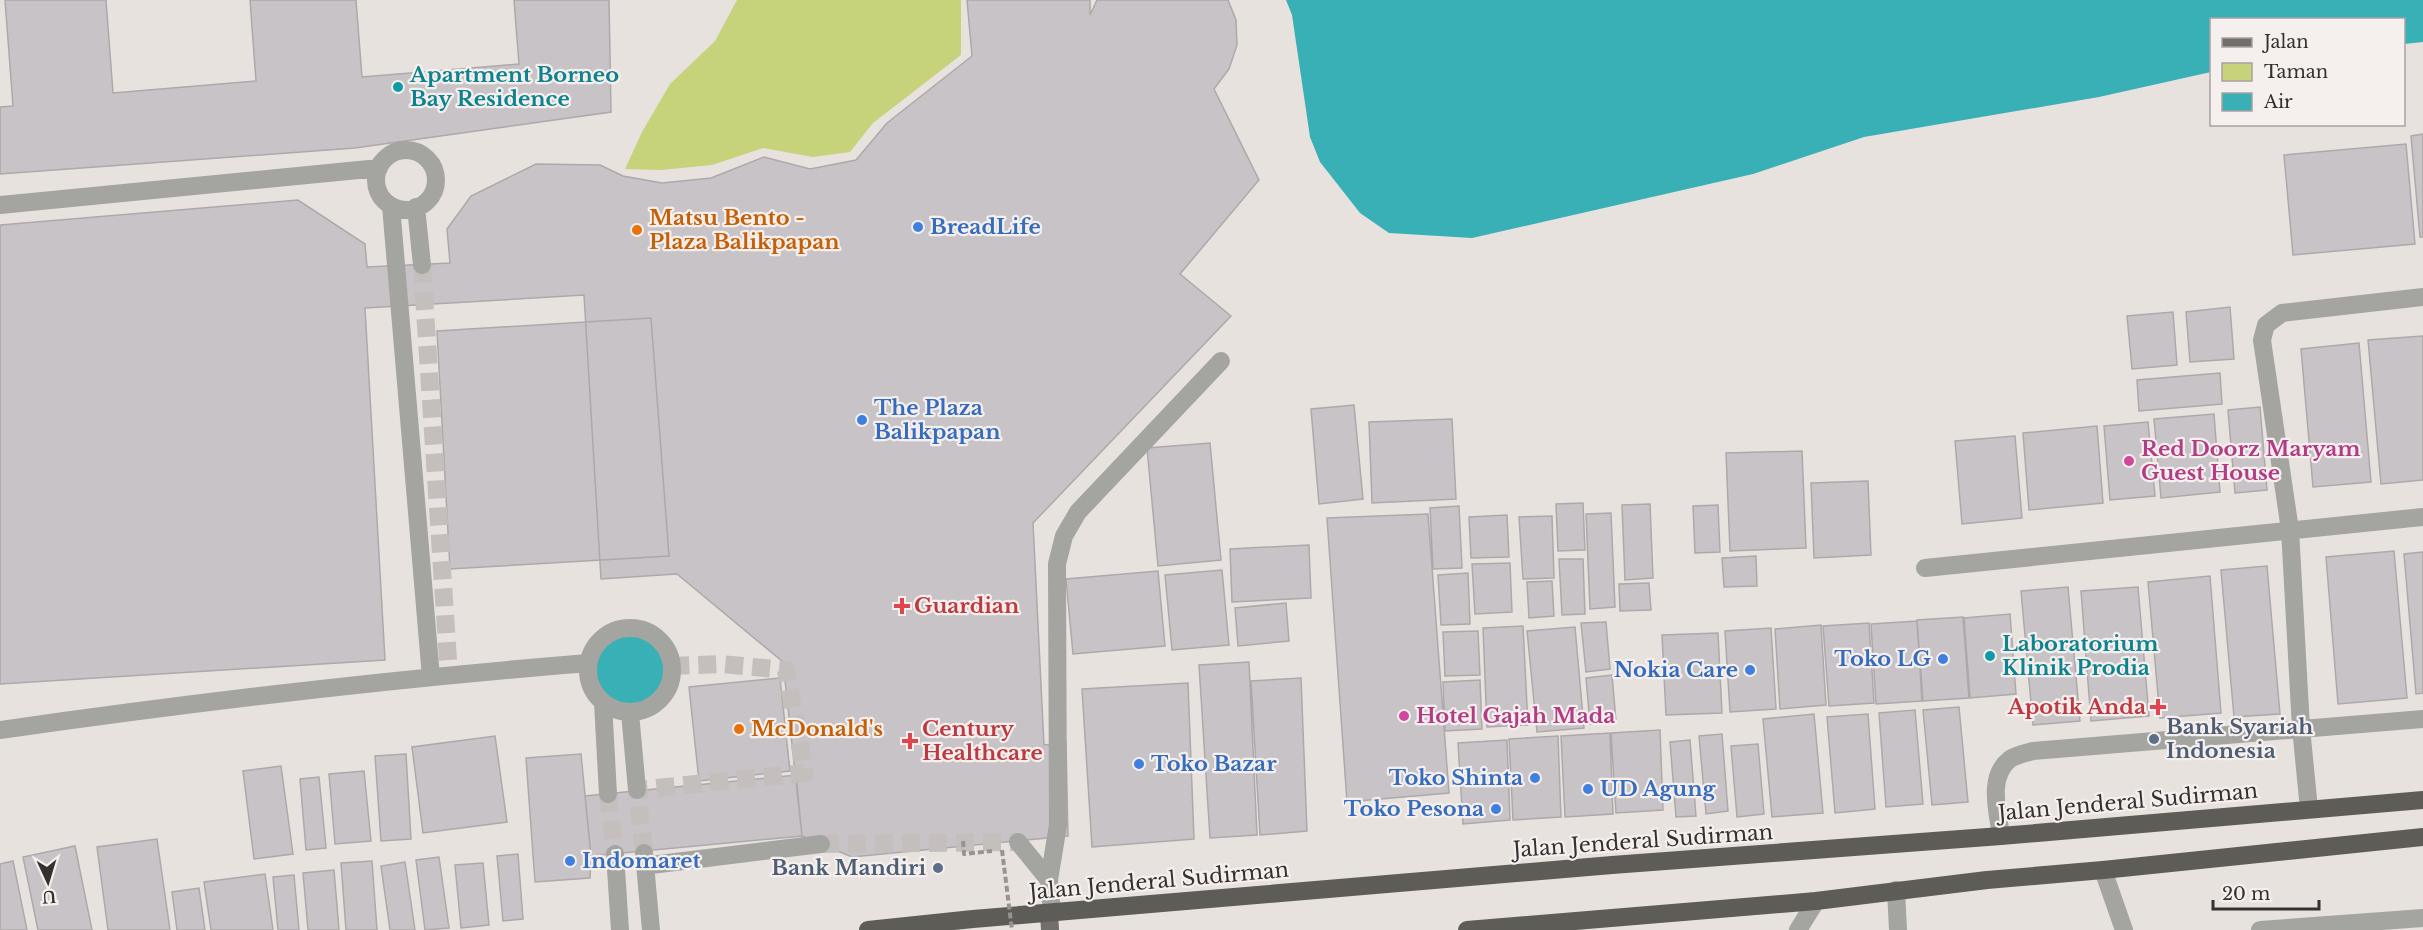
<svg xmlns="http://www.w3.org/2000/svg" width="2423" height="930" font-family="'Libre Baskerville',serif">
  <rect width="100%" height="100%" fill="#e8e2df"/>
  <path fill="#c6d37a" d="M737,0H961V55L873,123L850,152L813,157L763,148L712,165L661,170L625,169L642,132L670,84L715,41Z"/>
  <path fill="#39b0b6" d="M1286,0H2423V42L2404,44V20H2212L2211,72L2099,97L1864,137L1753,174L1472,238L1389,233L1360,213L1320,162L1310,137L1292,15Z
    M593 671a37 37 0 1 1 74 0a37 37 0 1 1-74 0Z"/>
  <path fill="#c8c3c6" stroke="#aea8ab" stroke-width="1.5" d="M5,0H106L113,93L256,81L250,0H356L362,77L519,64L514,0H609L611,112L355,148L0,174V107L13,106Z
    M967,0H1090V15L1097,0H1228L1236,20L1237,45L1229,69L1214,89L1259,180L1180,274L1231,316L1033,523L1044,745L1066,743L1068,836L852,857L802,836L783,662L677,574L601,579L584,295L365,308L385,660L0,684V225L298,200L365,244L367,267L450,263L447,229L471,196L536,164L600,165L623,176L662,183L711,178L764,157L810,169L856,160L887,123L972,56Z
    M2423,134V237H2420L2411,136Z
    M2406,144L2415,244L2293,255L2284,155Z
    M2230,307L2234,359L2190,362L2186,312Z
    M2173,312L2177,365L2132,369L2127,316Z
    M651,318L669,556L450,569L437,331Z
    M2423,336V480L2381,484L2368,340Z
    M2359,343L2371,482L2313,487L2301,349Z
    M2220,373L2222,404L2139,411L2137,380Z
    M1354,405L1363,499L1319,504L1311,409Z
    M2260,407L2267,490L2235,493L2228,410Z
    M2214,414L2220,492L2161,498L2154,419Z
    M1452,419L1456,499L1372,503L1369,422Z
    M2148,422L2155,496L2110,500L2104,426Z
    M2097,426L2103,503L2029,510L2023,433Z
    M2015,436L2022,518L1962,524L1955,441Z
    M1210,443L1221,560L1158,566L1147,448Z
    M1802,451L1806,548L1730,551L1726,453Z
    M1868,481L1871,555L1814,558L1811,483Z
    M1583,503L1585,550L1558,551L1556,504Z
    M1650,504L1653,578L1625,580L1622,505Z
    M1718,505L1720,552L1695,553L1693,506Z
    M1459,506L1462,568L1433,569L1430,508Z
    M1611,513L1615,607L1590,609L1586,514Z
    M1428,514L1449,793L1347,802L1327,518Z
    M1507,515L1509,557L1471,558L1469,517Z
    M1552,516L1554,578L1523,579L1519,517Z
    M1309,545L1311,598L1232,602L1230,549Z
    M2394,551L2407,698L2338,704L2326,557Z
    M2423,552V693L2416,694L2404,554Z
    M1756,556L1757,586L1724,587L1722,558Z
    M1559,559H1583L1585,614L1562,615Z
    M1510,563L1512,612L1475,614L1472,564Z
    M2267,566L2280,714L2234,717L2221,570Z
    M1222,570L1229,645L1172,650L1165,575Z
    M1158,571L1165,646L1073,654L1066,579Z
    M1468,573L1470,624L1441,625L1438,575Z
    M2210,576L2221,713L2160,718L2148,582Z
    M1552,581L1554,616L1529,618L1527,582Z
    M1649,583L1651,610L1620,611L1619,584Z
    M2068,587L2080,721L2033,725L2021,591Z
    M2138,587L2149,716L2091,721L2081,591Z
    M1286,603L1289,641L1238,646L1235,608Z
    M2010,614L2016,694L1970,698L1964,618Z
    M1963,617L1969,698L1923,701L1917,620Z
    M1917,621L1922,701L1876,704L1871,624Z
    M1606,622L1610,669L1586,672L1581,623Z
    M1869,623L1874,703L1829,706L1823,626Z
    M1821,625L1826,705L1780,709L1775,629Z
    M1523,626L1528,725L1487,727L1483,628Z
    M1575,627L1584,728L1537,732L1527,631Z
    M1771,628L1776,709L1730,712L1725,631Z
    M1478,631L1480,675L1445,676L1443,632Z
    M1718,633L1722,713L1666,715L1662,635Z
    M1249,662L1257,835L1210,838L1199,665Z
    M1612,675L1616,721L1590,724L1586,678Z
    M780,678L790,771L699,781L689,687Z
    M1301,678L1307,831L1260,835L1251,681Z
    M1480,680L1482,729L1445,731L1443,682Z
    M1188,683L1194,839L1092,847L1082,689Z
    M1959,707L1968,802L1932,805L1923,710Z
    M1915,710L1923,804L1886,807L1879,713Z
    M1814,714L1823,813L1772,817L1763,719Z
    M1868,714L1875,809L1835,813L1827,717Z
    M1660,730L1663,810L1616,813L1611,733Z
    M1610,733L1613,814L1565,817L1561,736Z
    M1722,734L1728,811L1706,814L1699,736Z
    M495,736L507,822L423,833L412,747Z
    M1558,736L1561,817L1513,820L1509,739Z
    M1507,740L1510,820L1463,824L1458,743Z
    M1690,740L1696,816L1676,817L1670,742Z
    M1758,744L1764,814L1737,817L1731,746Z
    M406,754L411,839L381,841L375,756Z
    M581,754L591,856L590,878L535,882L526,758Z
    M281,766L293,854L254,859L243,771Z
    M364,771L371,841L335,844L329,774Z
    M796,775L802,836L591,856L585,796Z
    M319,777L326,848L306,850L300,779Z
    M157,839L170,930H108L97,847Z
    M75,846L92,930H38L23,857Z
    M518,854L523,919L503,921L497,856Z
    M439,857L449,928L425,930L416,860Z
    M13,861L27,930H0V864Z
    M372,861L377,930H346L341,863Z
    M405,862L415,930H390L381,866Z
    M483,863L489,925L461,928L455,865Z
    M334,870L339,930H308L303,873Z
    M265,874L273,930H211L204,882Z
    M294,875L299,930H278L273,877Z
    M199,888L205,930H177L172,892Z"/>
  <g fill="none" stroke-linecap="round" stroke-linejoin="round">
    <path stroke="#c4bfbc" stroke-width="18" stroke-dasharray="18 9" stroke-linecap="butt" d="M422,265L449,675
      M608,794L615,854
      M821,844L1018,842
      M644,851L637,790L805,773L786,670L721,664L673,666"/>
    <path stroke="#979391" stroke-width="4" stroke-dasharray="6 3" stroke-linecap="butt" d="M963,841L964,854L992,851"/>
    <path stroke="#a4a4a1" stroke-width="18" d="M376 180a30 30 0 1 1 60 0a30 30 0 1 1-60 0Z
      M0,205L379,168
      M391,206L431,677
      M416,207L422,265
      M1925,568L2423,517
      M588 670a42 42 0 1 1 84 0a42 42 0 1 1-84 0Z
      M603,703L608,794
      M630,713L637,790
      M0,730C195,702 391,679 588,663
      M2309,809L2301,728L2290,530L2262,340L2266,325L2282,313L2423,297
      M2001,836C1998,812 1987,777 2010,759C2016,755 2026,753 2033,751L2423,719
      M1018,842L1049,880
      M644,853L651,930
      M615,854L620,930
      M645,863L651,865L821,844
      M2103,870L2124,930
      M1896,890L1898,930
      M1052,913L1049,880L1058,825L1057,564L1064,536L1078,512L1221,361
      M1798,930L1816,901
      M2260,930L2423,918"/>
    <path stroke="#706f6b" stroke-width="18" d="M1049,913L1050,930"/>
    <path stroke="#5d5c57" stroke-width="18" d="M868,930L973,919L1612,865L2001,836L2423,800
      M1467,930L1816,901L1987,880L2103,870L2423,837"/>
    <path stroke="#979391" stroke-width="4" stroke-dasharray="6 3" stroke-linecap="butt" d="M1002,850L1012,930"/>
  </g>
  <g fill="#0f9aa8" stroke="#f5efed" stroke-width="2">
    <circle cx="398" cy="87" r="6"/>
    <circle cx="1990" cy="656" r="6"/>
  </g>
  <g fill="#3f7fe0" stroke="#f5efed" stroke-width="2">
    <circle cx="918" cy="227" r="6"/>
    <circle cx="862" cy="420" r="6"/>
    <circle cx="1943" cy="659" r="6"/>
    <circle cx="1750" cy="670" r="6"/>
    <circle cx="1139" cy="764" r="6"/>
    <circle cx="1535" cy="778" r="6"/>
    <circle cx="1588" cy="789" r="6"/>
    <circle cx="1496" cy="809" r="6"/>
    <circle cx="570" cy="861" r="6"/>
  </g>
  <g fill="#e8710a" stroke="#f5efed" stroke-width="2">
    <circle cx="637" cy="230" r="6"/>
    <circle cx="739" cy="729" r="6"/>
  </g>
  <g fill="#d1479c" stroke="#f5efed" stroke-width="2">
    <circle cx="2129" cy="461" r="6"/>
    <circle cx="1404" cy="716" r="6"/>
  </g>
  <g fill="#e0444e" stroke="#f5efed" stroke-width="2">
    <path d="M899 597h6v6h6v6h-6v6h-6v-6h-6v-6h6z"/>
    <path d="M2155 698h6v6h6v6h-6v6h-6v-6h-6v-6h6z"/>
    <path d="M907 732h6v6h6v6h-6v6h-6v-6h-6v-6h6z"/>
  </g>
  <g fill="#5c6f8a" stroke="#f5efed" stroke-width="2">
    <circle cx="2154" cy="739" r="6"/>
    <circle cx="938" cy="868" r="6"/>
  </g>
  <g text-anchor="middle" stroke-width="4.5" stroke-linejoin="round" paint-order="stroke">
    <g font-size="21" font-weight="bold" fill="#0d838f" stroke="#f5efed" text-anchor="start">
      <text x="410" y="82">Apartment Borneo<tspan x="410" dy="24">Bay Residence</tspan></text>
      <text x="2002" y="651">Laboratorium<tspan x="2002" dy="24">Klinik Prodia</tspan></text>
    </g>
    <g font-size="21" font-weight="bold" fill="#c56008" stroke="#f5efed" text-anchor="start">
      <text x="649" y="225">Matsu Bento -<tspan x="649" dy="24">Plaza Balikpapan</tspan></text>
      <text x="751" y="736">McDonald's</text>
    </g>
    <g font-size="21" font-weight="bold" fill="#366cbe" stroke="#f5efed" text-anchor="start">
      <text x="930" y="234">BreadLife</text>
      <text x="874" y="415">The Plaza<tspan x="874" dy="24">Balikpapan</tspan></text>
      <text x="1931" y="666" text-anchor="end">Toko LG</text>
      <text x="1738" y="677" text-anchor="end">Nokia Care</text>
      <text x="1151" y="771">Toko Bazar</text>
      <text x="1523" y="785" text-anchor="end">Toko Shinta</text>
      <text x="1600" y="796">UD Agung</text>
      <text x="1484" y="816" text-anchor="end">Toko Pesona</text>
      <text x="582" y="868">Indomaret</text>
    </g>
    <g font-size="21" font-weight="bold" fill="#b23c85" stroke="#f5efed" text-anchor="start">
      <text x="2141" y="456">Red Doorz Maryam<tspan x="2141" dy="24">Guest House</tspan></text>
      <text x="1416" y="723">Hotel Gajah Mada</text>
    </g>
    <g font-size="21" font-weight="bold" fill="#be3a42" stroke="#f5efed" text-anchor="start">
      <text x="914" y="613">Guardian</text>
      <text x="2146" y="714" text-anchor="end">Apotik Anda</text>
      <text x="922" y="736">Century<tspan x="922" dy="24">Healthcare</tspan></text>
    </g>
    <g font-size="21" font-weight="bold" fill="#4e5e75" stroke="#f5efed" text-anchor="start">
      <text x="2166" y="734">Bank Syariah<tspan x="2166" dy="24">Indonesia</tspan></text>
      <text x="926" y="875" text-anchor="end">Bank Mandiri</text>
    </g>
    <g font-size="21" fill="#343231" stroke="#f5efed">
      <text transform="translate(2128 802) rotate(-5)" y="7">Jalan Jenderal Sudirman</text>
      <text transform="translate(1643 841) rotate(-4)" y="7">Jalan Jenderal Sudirman</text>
      <text transform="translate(1159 881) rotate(-5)" y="7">Jalan Jenderal Sudirman</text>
    </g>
  </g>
  <rect x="2210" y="18" width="195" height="108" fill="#f5efed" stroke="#a8a3a2" stroke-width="1.5"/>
  <rect x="2222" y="38" width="30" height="9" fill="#706f6b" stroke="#a8a3a2" stroke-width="1.5"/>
  <text x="2264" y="48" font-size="18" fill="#343231">Jalan</text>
  <rect x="2222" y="63" width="30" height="18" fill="#c6d37a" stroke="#a8a3a2" stroke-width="1.5"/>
  <text x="2264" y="78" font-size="18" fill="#343231">Taman</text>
  <rect x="2222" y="93" width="30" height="18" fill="#39b0b6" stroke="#a8a3a2" stroke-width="1.5"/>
  <text x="2264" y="108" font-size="18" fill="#343231">Air</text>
  <g transform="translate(48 882) rotate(176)" stroke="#f5efed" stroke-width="4.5" paint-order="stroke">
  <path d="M0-4.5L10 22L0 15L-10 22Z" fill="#343231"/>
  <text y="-9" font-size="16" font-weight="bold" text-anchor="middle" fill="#343231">U</text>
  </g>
  <path d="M2213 900v9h106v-9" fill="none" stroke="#343231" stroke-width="3"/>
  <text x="2222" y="900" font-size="18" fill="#343231" stroke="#f5efed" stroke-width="4.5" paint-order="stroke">20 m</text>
</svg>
